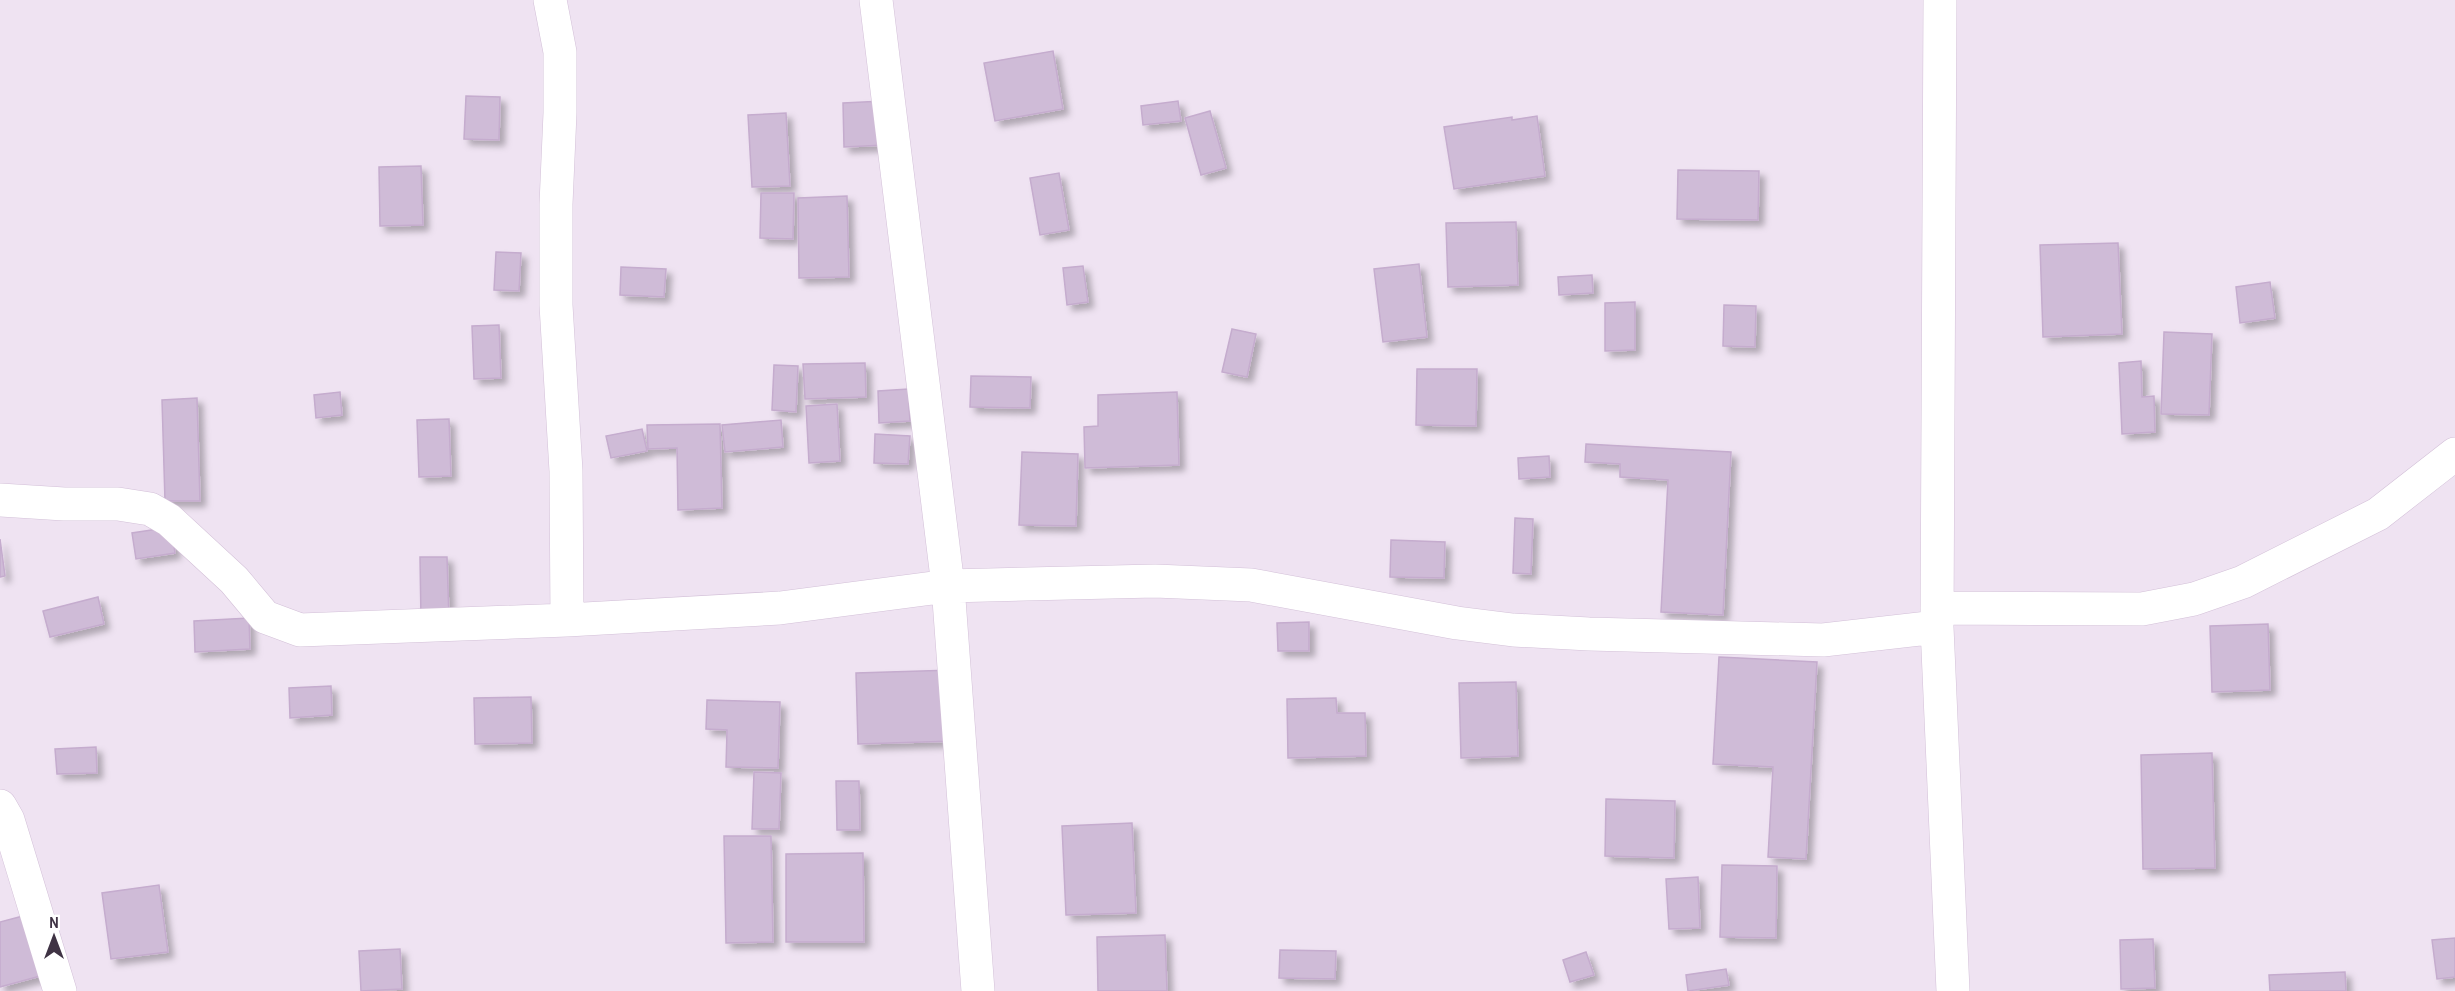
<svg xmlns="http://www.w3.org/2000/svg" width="2455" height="991" font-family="'Archivo Narrow',sans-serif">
  <defs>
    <filter id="shadow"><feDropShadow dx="5.5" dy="5.5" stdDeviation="3" flood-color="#0004"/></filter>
  </defs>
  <rect width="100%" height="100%" fill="#efe3f2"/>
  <path fill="#cfbbd7" stroke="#c5acce" stroke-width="1.5" filter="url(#shadow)" d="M1053,51L1063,109L995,121L984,63Z
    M466,96L500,97L499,140L464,139Z
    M883,101L885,145L844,147L843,103Z
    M1178,101L1181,121L1143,125L1141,106Z
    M1210,111L1226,168L1201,175L1185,118Z
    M786,113L790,186L752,187L748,115Z
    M1537,116L1545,176L1454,189L1444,127L1512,117V120Z
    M421,166L423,225L380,226L379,167Z
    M1678,170L1759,171L1758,220L1677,219Z
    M1059,173L1069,230L1040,235L1030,178Z
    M761,193H794L793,239L760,238Z
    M847,196L849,277L799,278L798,198Z
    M1516,222L1518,285L1448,287L1446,223Z
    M2118,243L2122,334L2043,337L2040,245Z
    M496,252L521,253L519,291L494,290Z
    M1419,264L1427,337L1383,342L1374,269Z
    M1083,266L1088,302L1067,305L1063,268Z
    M621,267L666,269L664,297L620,295Z
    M1592,275L1593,293L1559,295L1558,277Z
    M2270,282L2275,318L2240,323L2236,287Z
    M1635,302V350L1605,351V303Z
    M1724,305L1756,306L1755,347L1723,346Z
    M499,325L501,378L474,379L472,326Z
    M1232,329L1256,334L1247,377L1222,372Z
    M2164,332L2212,334L2209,415L2161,414Z
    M2141,361L2142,397L2154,396L2155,432L2122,434L2119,363Z
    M865,363L866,397L805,399L803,364Z
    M774,365L798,366L796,412L772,410Z
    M1417,369H1477L1476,426L1416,425Z
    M971,376L1031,377L1030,408L970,407Z
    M908,389L910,421L879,423L878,391Z
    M340,392L342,415L316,418L314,395Z
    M1177,392L1179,465L1085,468L1084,427L1098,426V395Z
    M197,398L200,501H165L162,400Z
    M837,404L840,461L809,463L806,406Z
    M449,419L451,476L419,477L417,420Z
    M781,420L783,447L725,452L722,425Z
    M720,424L722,508L678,510L677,448L648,449L647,425Z
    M642,429L647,451L611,458L606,436Z
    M875,434L910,436L908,464L874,463Z
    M1586,444L1731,452L1723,615L1661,612L1668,480L1620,477V464L1585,462Z
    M1022,452L1078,454L1076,526L1019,525Z
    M1549,456L1550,477L1519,479L1518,458Z
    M1515,518L1533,519L1531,574L1513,573Z
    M171,527L175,553L136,559L132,533Z
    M0,539L5,576L0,577Z
    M1391,540L1445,542L1444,578L1390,577Z
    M420,557H447L449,620L421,621Z
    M98,597L104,624L50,637L43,611Z
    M249,618L250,649L195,652L194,621Z
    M1309,622V651H1278L1277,623Z
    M2268,624L2270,690L2212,692L2210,626Z
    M1719,657L1817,662L1806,859L1768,857L1773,767L1713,764Z
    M953,670L955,741L858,744L856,673Z
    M1516,682L1518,756L1461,758L1459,683Z
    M331,686L332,715L290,718L289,688Z
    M531,697L532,743L475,744L474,698Z
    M1336,698L1337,713H1365L1366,756L1288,758L1287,699Z
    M707,700L780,702L778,768L726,767L727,730L706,729Z
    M96,747L97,773L57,774L55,749Z
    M2212,753L2215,868L2143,869L2141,755Z
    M754,772L781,773L779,829H752Z
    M836,781H859L860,830H837Z
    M1606,799L1675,801L1674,858L1605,856Z
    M1132,823L1136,913L1066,915L1062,826Z
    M724,836H771L773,942L726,943Z
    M863,853L864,942H786V854Z
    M1722,865L1777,866L1776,938L1720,937Z
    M1698,877L1700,928L1669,929L1666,879Z
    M159,885L168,952L111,959L102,893Z
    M38,912L55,972L0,987V922Z
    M1165,935L1167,991H1098L1097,937Z
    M2455,938V977L2437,979L2432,940Z
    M2153,939L2155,988L2121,989L2120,940Z
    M400,949L402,989L361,991L359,951Z
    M1280,950L1336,951L1335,979L1279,978Z
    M1586,952L1594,975L1570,982L1563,960Z
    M1726,969L1729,985L1688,991L1686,975Z
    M2345,972L2346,991H2270L2269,975Z"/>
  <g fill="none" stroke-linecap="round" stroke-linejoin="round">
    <defs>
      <path id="minor" d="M550,0L560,52V113L556,204V305L566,471L567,620L780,608L948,586L978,991
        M876,0L948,586L1155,581L1251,585L1457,623L1513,630L1589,634L1823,640L1937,627
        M1940,0L1937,627L1953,991
        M0,500L64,504H118L150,509L169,520L234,580L265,617L300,630L567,620
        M1937,608L2142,609L2194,599L2243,582L2378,514L2455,454
        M0,806L8,820L60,991"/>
    </defs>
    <use href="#minor" stroke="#d3c0d8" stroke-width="34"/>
    <use href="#minor" stroke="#fff" stroke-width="33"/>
  </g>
  <g transform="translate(54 937)" stroke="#ffffff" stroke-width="4.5" paint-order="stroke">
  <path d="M0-4.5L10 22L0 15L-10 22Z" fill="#3f3344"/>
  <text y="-9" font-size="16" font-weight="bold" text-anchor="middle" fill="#3f3344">N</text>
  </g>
</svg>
